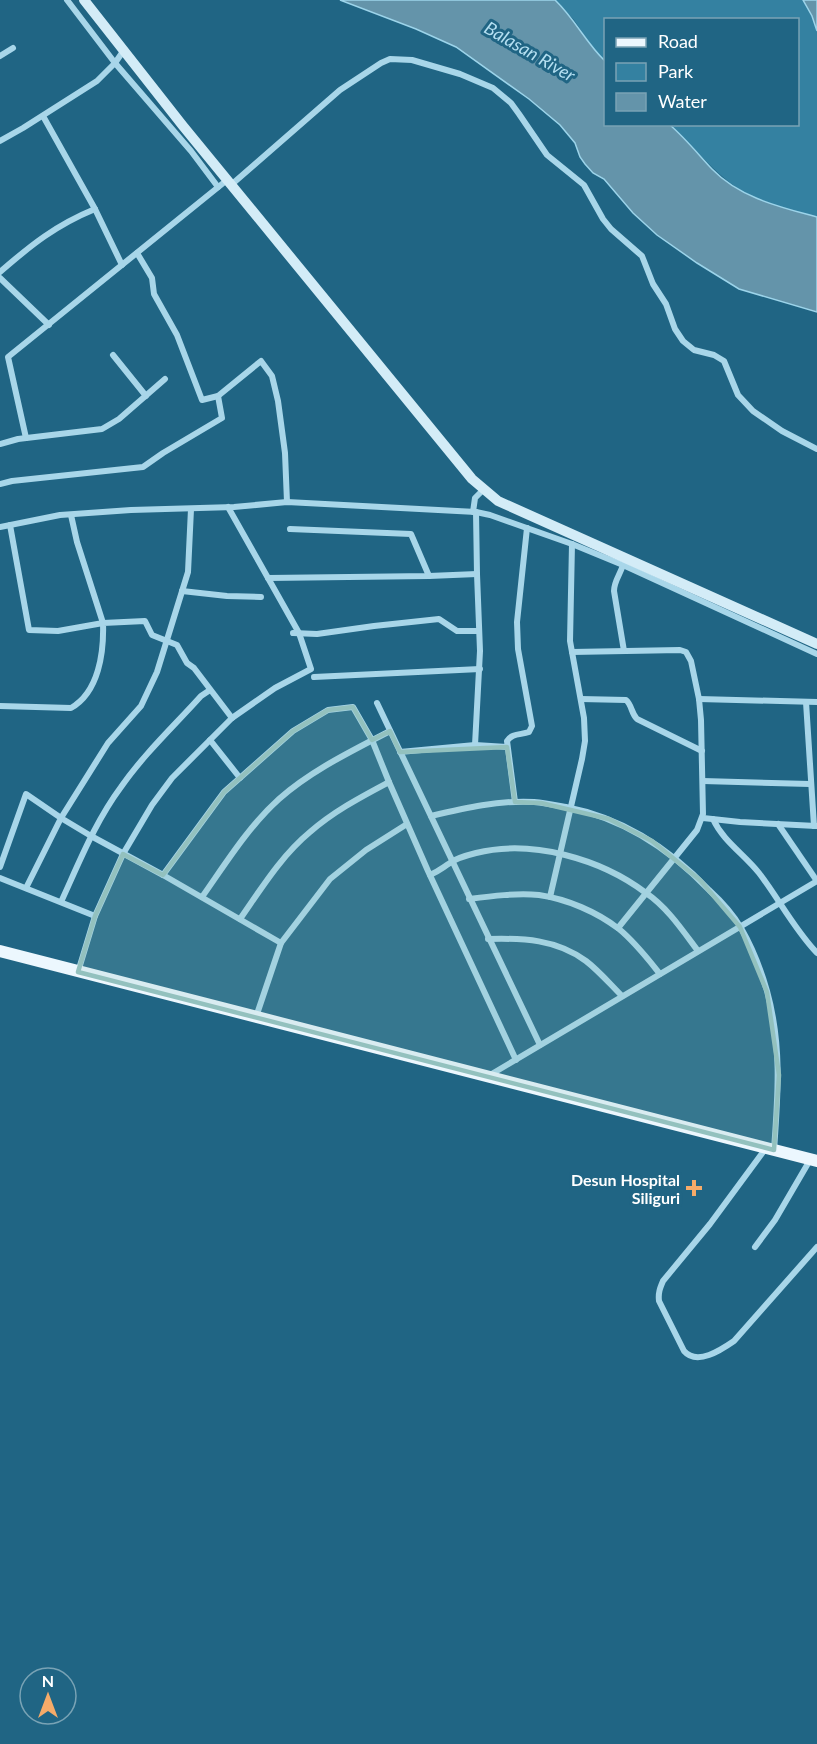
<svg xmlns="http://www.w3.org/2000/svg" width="817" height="1744" viewBox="0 0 817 1744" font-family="Lato,sans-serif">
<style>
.green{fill:#3481a1}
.water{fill:#6494aa;stroke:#9cd4ea;stroke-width:1.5}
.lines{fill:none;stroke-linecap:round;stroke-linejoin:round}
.street{stroke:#a8d6e9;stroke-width:6}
.secondary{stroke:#d3ecf7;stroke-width:10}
.primary{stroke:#ecf7fe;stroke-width:12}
.marked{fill:#93c1be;fill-opacity:0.2;stroke:#93c1be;stroke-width:4.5;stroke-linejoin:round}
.poi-dot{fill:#f6ab69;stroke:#206584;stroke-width:2}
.labels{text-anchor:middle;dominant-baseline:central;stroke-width:6;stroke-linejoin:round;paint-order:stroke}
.poi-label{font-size:16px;font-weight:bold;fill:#fff;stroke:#206584;text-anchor:end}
.water-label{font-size:18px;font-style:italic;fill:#b4dff1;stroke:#206584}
</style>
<rect width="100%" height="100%" fill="#206584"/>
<path class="green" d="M555 0H803L812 16 817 31V217C799 212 780 209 763 202 722 185 701 153 670 125L798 124V20H606L605 61 595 51 574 20Z"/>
<g class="water">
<path d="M340 0H555C575 19 586 43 605 61L606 124 670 125C685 138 698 154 712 169 740 198 780 207 817 217V312L739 289 697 263 657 235 633 213 604 179 593 173 585 164 580 157 575 143 560 125 529 99 456 47 416 29Z"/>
<path d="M803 0H817V31L812 16Z"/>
</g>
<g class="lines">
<g class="street">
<path d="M67 0 115 63 191 151 218 187"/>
<path d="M0 56 13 48"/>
<path d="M43 116 95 209 122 265"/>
<path d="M0 141 23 128 97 81 115 63 124 50"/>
<path d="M231 185 340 90 381 63 390 59 412 60 460 74 493 88 511 103 519 114 547 155 584 185 603 219 611 229 642 256 653 284 666 304 675 329 683 341 694 350 714 355 724 361 738 395 753 411 782 431 817 449"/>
<path d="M137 253 152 278 154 294 177 335 202 400 218 396 261 361 272 376 278 401 285 453 287 502"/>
<path d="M0 272C31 245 56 225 95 209"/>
<path d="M0 278 49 325"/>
<path d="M113 355 146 396"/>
<path d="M26 438 8 357 227 180"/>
<path d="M0 444 18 439 102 429 119 419 165 379"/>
<path d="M0 484 12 481 143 467 163 453 222 418 218 396"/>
<path d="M191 509 188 572 157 672 141 706 108 743 61 818 91 836 163 875 281 943"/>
<path d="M473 512 475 498 484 489"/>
<path d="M10 525 29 630 58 631 103 623 77 542 71 515"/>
<path d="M0 527 60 515 131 510 234 507 287 502 476 512 490 515 572 544 623 565 817 654"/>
<path d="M290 529 411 534 429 576"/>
<path d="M623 565C620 575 614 581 614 591L624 651"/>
<path d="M268 578 429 576 477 574"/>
<path d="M182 591 227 596 261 597"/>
<path d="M293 633 317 634 374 626 439 619 457 631H479"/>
<path d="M572 652 680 650 686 652 691 661 699 699 701 720 703 814 697 830 618 928"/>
<path d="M314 677 480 669"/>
<path d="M581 699 626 700C632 705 631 713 637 719L702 751"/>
<path d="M699 699 817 702"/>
<path d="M806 702 814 826"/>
<path d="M377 703 540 1045"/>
<path d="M0 706 71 708C99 692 104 652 103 623L145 621 152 635 177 645 187 663 194 668 232 718"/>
<path d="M210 740 240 778"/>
<path d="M475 745 480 651 477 574 476 512"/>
<path d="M400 752 475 745 507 747"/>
<path d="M703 781 810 784"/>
<path d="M515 802 507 741C512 733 521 735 529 732L532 726 518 649 517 622 527 528"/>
<path d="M431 816C465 808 499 800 534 802 545 803 555 805 566 807 623 818 669 848 709 890 721 901 733 914 741 928 752 947 761 970 767 991 782 1045 778 1095 774 1150"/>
<path d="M703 818 740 822 816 826"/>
<path d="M713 819C723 841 744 854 759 873 779 899 794 929 817 953"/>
<path d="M778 824 817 881"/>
<path d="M0 867 26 794 61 818 26 888"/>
<path d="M163 875 224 792 293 731 328 710 353 707 372 740 389 782"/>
<path d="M430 875C439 871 442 868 450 863 456 858 468 855 476 853 532 839 601 859 646 893 667 907 683 931 698 951"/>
<path d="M0 878 95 916"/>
<path d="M202 897C226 863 248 827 279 799 312 770 352 751 390 731"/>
<path d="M550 897 582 759 585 741 584 718 570 641 572 544"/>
<path d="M469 899C492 896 516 893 539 895 567 899 597 912 619 929 635 942 648 959 660 974"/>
<path d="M61 902C79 863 95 822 121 787 144 754 174 726 201 696L210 690"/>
<path d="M240 919C261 889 281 856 310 832 334 811 361 797 389 782L428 871 516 1060"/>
<path d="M488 939C523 938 556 939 586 961 599 971 610 984 622 996"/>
<path d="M78 972 95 916 123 854 152 805 172 778 232 718 275 688 311 669 299 633 228 507"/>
<path d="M256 1017 281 943 330 879 366 850 407 824"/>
<path d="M490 1075 817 881"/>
<path d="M766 1148 710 1224 663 1281C660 1288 658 1293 659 1301L684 1351C697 1366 721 1350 734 1341L817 1247"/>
<path d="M755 1247 775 1220 810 1160"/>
</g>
<path class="secondary" d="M84 0 183 126 472 479 498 501 817 644"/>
<path class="primary" d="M0 951 817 1161"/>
</g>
<path class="marked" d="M353 707 372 740 390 731 400 752 507 747 515 802 541 803 609 819 652 841 700 880 740 927 767 992 779 1075 774 1150 78 972 95 916 123 854 163 875 224 792 293 731 328 710Z"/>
<path class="poi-dot" d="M691 1179h6v6h6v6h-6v6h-6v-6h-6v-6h6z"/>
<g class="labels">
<g class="poi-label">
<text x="680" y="1179">Desun Hospital<tspan x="680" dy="18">Siliguri</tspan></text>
</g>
<g class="water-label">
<text transform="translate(530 51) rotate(30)">Balasan River</text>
</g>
</g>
<rect x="604" y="18" width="195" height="108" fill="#206584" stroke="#79a3b5" stroke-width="1.5"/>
<rect x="616" y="38" width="30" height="9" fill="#ecf7fe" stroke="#79a3b5" stroke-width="1.5"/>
<text x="658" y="48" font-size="18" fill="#ffffff">Road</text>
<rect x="616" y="63" width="30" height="18" fill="#3481a1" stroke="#79a3b5" stroke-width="1.5"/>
<text x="658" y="78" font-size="18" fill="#ffffff">Park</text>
<rect x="616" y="93" width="30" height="18" fill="#6494aa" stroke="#79a3b5" stroke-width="1.5"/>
<text x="658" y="108" font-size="18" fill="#ffffff">Water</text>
<g transform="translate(48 1696)"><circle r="28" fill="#206584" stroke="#79a3b5" stroke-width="1.5"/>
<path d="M0-4.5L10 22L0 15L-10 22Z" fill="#f6ab69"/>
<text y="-9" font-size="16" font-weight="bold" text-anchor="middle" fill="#ffffff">N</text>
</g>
</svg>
